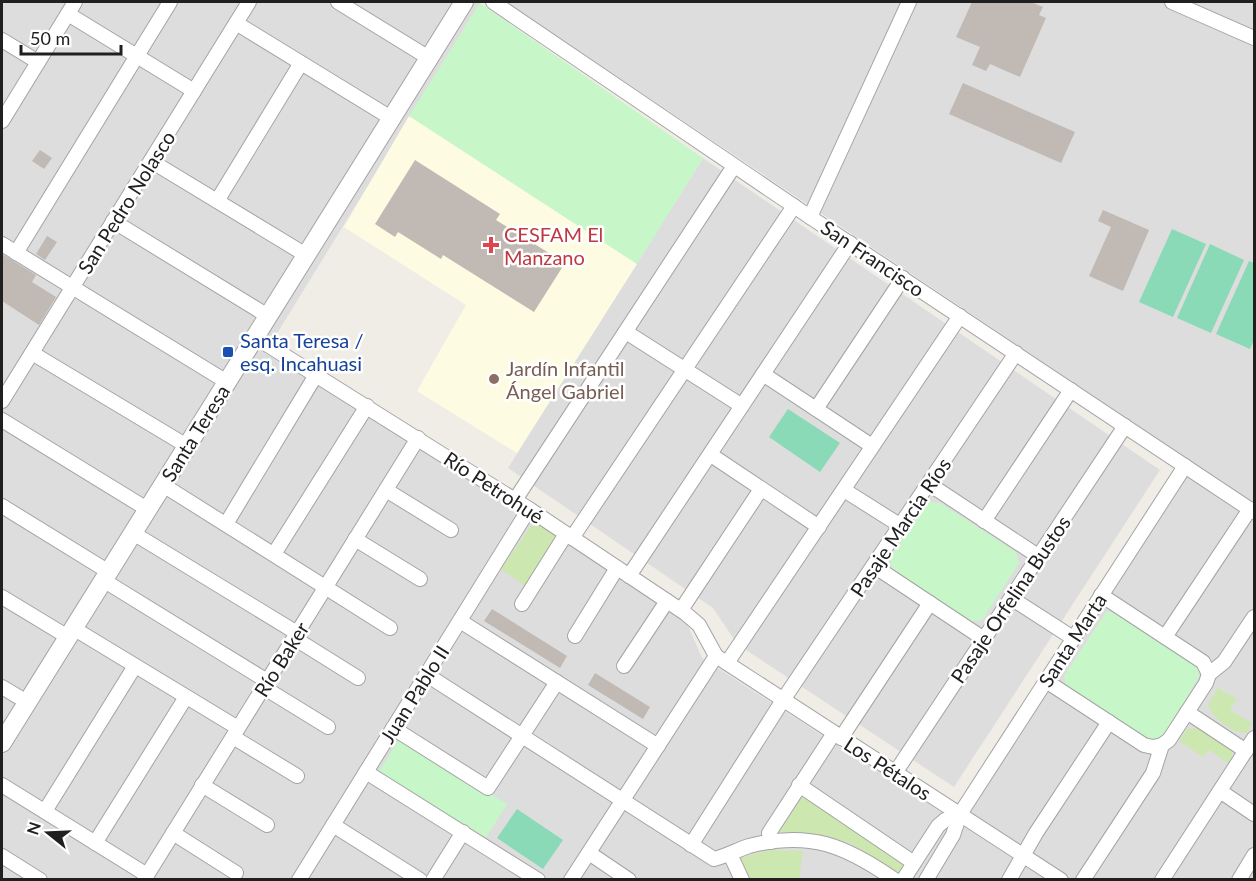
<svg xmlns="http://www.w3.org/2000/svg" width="1256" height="881" viewBox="0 0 1256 881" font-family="Lato,sans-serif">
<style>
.residential{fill:#dedddd}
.education{fill:#fdfce3}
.grass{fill:#cde7b0}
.park{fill:#c7f7c9}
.pitch{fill:#8adab8}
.building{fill:#c1b9b4}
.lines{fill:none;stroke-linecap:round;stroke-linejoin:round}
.minor-casing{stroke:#a4a4a4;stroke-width:16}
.tertiary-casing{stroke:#a4a4a4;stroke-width:20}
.minor{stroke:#fff;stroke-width:14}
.tertiary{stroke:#fff;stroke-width:18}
.health-dot{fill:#e0444e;stroke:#fff;stroke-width:2}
.transit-dot{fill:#1a4fb4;stroke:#fff;stroke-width:2}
.education-dot{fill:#8d6e63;stroke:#fff;stroke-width:2}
.labels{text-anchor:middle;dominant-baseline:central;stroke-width:5;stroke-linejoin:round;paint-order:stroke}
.street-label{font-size:20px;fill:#202020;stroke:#fff}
.health-label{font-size:20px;fill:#be3a42;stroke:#fff;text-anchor:start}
.transit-label{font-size:20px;fill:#164399;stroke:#fff;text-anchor:start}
.education-label{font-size:20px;fill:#785e54;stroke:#fff;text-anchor:start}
</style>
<rect width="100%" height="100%" fill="#f0ede7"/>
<g class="residential">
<path d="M2 2H481L265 353 492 492 687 623 702 658 954 820 1192 462 506 2H1254V879L2 880Z"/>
<path d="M703 158 1160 470 954 787 737 644 713 608 508 468Z"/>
</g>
<path class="education" d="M409 116 637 264 517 453 417 391 466 305 344 227Z"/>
<g class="grass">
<path d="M535 520 559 537 525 586 501 569Z"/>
<path d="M1218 688 1237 699 1230 710 1252 723 1247 733C1233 734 1212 718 1208 705Z"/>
<path d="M1197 728 1232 751V759L1229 764 1209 750 1203 757 1179 741 1187 729Z"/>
<path d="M803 795 904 863 900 873 850 843 779 831Z"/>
<path d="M769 850 803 851 799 879H747L739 858Z"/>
</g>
<g class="park">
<path d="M480 3 703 158 637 264 409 116Z"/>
<path d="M927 502 940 503 1015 551 1019 563 982 620 972 621 892 570 890 558Z"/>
<path d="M1107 611 1118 614 1197 666 1199 677 1161 739H1148L1066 685 1064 676Z"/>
<path d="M399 739 507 804 484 841 377 775Z"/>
</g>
<g class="pitch">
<path d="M1172 229 1206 244 1173 317 1139 302Z"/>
<path d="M1210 244 1244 260 1211 333 1177 318Z"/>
<path d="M1249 261 1254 263V340L1250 349 1216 334Z"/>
<path d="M788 409 840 443 820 472 769 437Z"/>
<path d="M517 809 563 840 543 869 497 838Z"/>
</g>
<g class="building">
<path d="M972 2H1031L1043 7 1039 15 1046 18 1020 77 990 64 986 71 972 65 980 47 956 37Z"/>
<path d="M963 83 1075 132 1061 163 949 114Z"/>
<path d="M40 150 52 158 44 169 32 161Z"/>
<path d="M415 160 500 214 496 220 565 263 534 312 443 255 441 259 398 232 395 237 375 224Z"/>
<path d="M1103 210 1149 230 1123 291 1089 276 1111 227 1098 221Z"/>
<path d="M47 236 57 242 45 260 36 254Z"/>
<path d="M2 254 36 275 32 282 56 297 39 325 2 301Z"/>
<path d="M492 609 567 656 560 668 484 621Z"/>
<path d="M595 673 650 707 643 719 588 685Z"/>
</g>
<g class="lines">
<defs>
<g id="minor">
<path d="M338 2 429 58"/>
<path d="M493 2 810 217 1254 512"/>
<path d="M1172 2 1254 38"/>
<path d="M68 14 194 91"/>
<path d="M236 23 391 118"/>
<path d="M2 40 38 62"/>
<path d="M2 121 75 2"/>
<path d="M151 161 306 255"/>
<path d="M217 201 301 63"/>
<path d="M810 217 909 2"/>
<path d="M113 221 268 316"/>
<path d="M2 244 227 382"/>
<path d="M16 253 170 2"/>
<path d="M626 332 742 406"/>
<path d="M255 337 529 509 685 613 699 625 716 656 1061 880"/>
<path d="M32 353 187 446"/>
<path d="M763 374 872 446"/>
<path d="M2 401 249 2"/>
<path d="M816 409 903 278"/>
<path d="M2 420 147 509"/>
<path d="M711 455 819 527"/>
<path d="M929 484 1038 556"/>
<path d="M163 485 390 628"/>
<path d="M386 490 451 530"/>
<path d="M844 490 901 526"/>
<path d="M515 500 734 166"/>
<path d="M2 506 109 572"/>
<path d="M984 521 1071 390"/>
<path d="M226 524 316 375"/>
<path d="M133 533 297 633"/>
<path d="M572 538 794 206"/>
<path d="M355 539 420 579"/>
<path d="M274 554 367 406"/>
<path d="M874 566 984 639"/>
<path d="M629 576 850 243"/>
<path d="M103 580 267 681"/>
<path d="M1101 595 1203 662 1209 674"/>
<path d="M2 597 68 637"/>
<path d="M1011 598 1073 638"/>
<path d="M522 604 566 534"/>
<path d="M681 610 761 489"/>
<path d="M460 621 658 746"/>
<path d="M73 628 238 728"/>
<path d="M575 636 617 568"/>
<path d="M1165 637 1250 509"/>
<path d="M294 638 358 678"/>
<path d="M727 663 960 316"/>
<path d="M624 666 667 601"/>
<path d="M427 675 714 859C726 856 737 850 749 846 810 830 846 846 895 880"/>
<path d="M1046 681 1144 745 1153 747 1162 745"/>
<path d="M2 687 27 702"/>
<path d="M263 687 328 727"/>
<path d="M1187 712 1246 751"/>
<path d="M393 728 488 788 557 682"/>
<path d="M233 737 297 776"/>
<path d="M841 738 930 603"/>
<path d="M366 772 538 880"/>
<path d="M895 773 1125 426"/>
<path d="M2 785 147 875"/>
<path d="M202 785 267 825"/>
<path d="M799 785 914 863"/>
<path d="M1220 791 1254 814"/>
<path d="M45 811 135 666"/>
<path d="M333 825 420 880"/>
<path d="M173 833 236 873"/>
<path d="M771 842 769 833 834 733"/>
<path d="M95 843 186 697"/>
<path d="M691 845 783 700 1016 353"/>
<path d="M589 853 629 880"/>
<path d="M730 854 742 880"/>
<path d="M2 856 40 880"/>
<path d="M144 880 418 438"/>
<path d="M299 880 529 509"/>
<path d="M433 880 463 832"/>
<path d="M571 880 716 656"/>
<path d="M903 880 938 826 945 820 960 814"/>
<path d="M926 880 953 835 960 814 1185 466"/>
<path d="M1009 880 1036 833 1109 722"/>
<path d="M1083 880 1153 773 1162 745 1169 740 1206 683 1209 674 1224 662 1254 617"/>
<path d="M1162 880 1254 738"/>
<path d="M1239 880 1254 855"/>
</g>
<path id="tertiary" d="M2 743 464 2"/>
</defs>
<use href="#minor" class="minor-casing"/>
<use href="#tertiary" class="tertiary-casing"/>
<use href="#minor" class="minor"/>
<use href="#tertiary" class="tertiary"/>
</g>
<path class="health-dot" d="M488 236h6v6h6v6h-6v6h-6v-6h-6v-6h6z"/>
<rect class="transit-dot" x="222" y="346" width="12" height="12" rx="3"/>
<circle class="education-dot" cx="494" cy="379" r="6"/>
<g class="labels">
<g class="street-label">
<text transform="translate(126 202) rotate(-58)">San Pedro Nolasco</text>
<text transform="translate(873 258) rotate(34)">San Francisco</text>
<text transform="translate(195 433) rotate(-58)">Santa Teresa</text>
<text transform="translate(494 487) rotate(33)">Río Petrohué</text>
<text transform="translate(900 527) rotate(-56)">Pasaje Marcia Ríos</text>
<text transform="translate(1010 599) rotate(-56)">Pasaje Orfelina Bustos</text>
<text transform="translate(1072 640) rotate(-57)">Santa Marta</text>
<text transform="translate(281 659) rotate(-58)">Río Baker</text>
<text transform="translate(414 694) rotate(-58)">Juan Pablo II</text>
<text transform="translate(888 768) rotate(33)">Los Pétalos</text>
</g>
<g class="health-label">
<text x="504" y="234">CESFAM El<tspan x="504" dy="23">Manzano</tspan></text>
</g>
<g class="transit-label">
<text x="240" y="340">Santa Teresa /<tspan x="240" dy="23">esq. Incahuasi</tspan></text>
</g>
<g class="education-label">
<text x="506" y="368">Jardín Infantil<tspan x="506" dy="23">Ángel Gabriel</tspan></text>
</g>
</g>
<rect width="1256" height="881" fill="none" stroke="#202020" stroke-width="6"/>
<g transform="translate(48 833) rotate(288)" stroke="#ffffff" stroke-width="4.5" paint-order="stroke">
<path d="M0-4.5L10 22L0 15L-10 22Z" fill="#202020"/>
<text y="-9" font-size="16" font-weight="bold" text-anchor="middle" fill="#202020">N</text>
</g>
<path d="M21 45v9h100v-9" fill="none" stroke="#202020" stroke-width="3"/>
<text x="30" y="45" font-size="18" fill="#202020" stroke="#ffffff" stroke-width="4.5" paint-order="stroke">50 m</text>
</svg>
